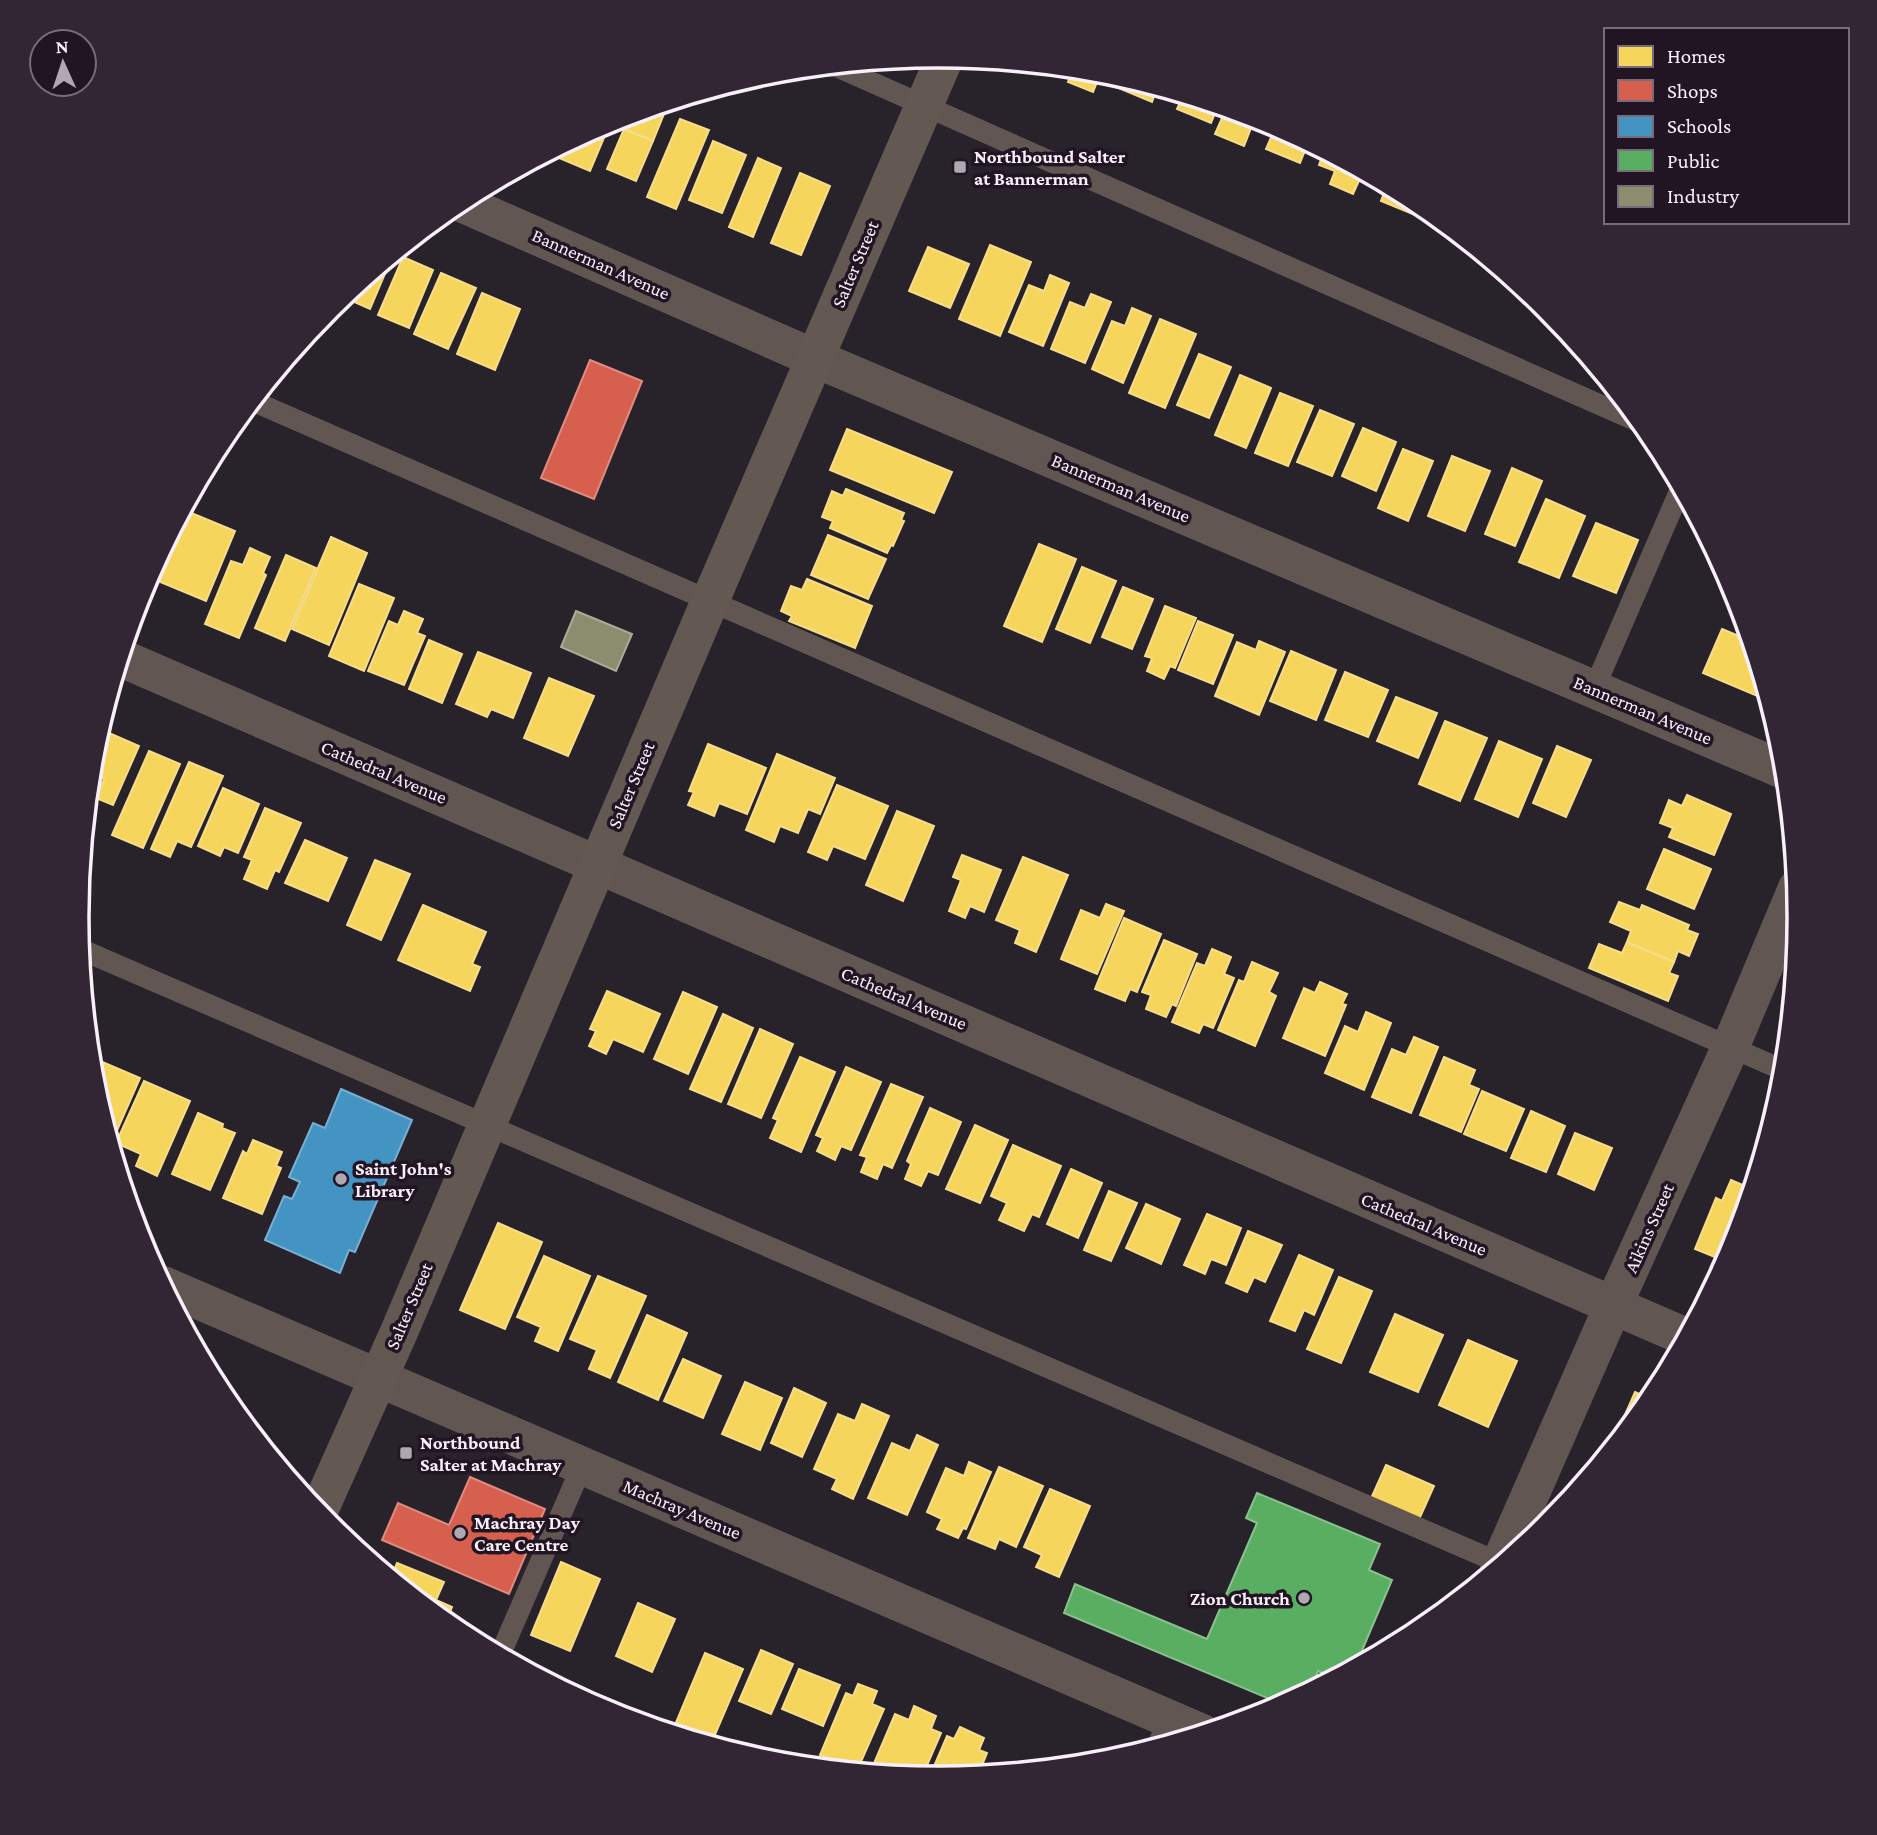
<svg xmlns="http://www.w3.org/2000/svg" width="1877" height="1835" viewBox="0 0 1877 1835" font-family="'Crimson Pro',serif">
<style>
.homes{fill:#f6d55c;stroke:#f7dd8b;stroke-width:2}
.shops{fill:#d6604d;stroke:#e08b81;stroke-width:2}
.schools{fill:#4393c3;stroke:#79afd3;stroke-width:2}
.public{fill:#5aae61;stroke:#89c28f;stroke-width:2}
.industry{fill:#8c8c6e;stroke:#acaa98;stroke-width:2}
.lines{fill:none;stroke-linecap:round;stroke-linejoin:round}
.service{stroke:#615651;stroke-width:21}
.minor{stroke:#615651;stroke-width:38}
.secondary{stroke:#645853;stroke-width:38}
.poi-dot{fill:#afa7b1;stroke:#211523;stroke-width:2.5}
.labels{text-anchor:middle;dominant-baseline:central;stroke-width:7;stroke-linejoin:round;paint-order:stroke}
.poi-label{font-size:19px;font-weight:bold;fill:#f8eff9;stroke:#211523;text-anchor:start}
.street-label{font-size:19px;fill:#f8eff9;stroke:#211523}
.rim{fill:none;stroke:#f8eff9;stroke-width:3.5}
</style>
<rect width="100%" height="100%" fill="#28222a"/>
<g class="homes">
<path d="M1073 69 1101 72 1093 92 1068 82Z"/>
<path d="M1120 77 1157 88 1152 102 1116 87Z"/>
<path d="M1183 96 1218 106 1211 123 1177 109Z"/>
<path d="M668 104 653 141 624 129 630 115Z"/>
<path d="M1226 109 1255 118 1244 146 1215 134Z"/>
<path d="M680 119 709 130 676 209 647 197Z"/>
<path d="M611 121 590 171 559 158 564 146Z"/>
<path d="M1276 126 1308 143 1300 163 1266 149Z"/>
<path d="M624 129 653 141 636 181 607 169Z"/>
<path d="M713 141 746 155 722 213 689 200Z"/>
<path d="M1324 152 1363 172 1353 194 1330 184 1335 171 1319 165Z"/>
<path d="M758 158 781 168 753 237 729 227Z"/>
<path d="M800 173 830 186 801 255 771 243Z"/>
<path d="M1387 185 1420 204 1415 215 1381 201Z"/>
<path d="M990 245 1031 262 1000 336 959 319Z"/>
<path d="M928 247 969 264 950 308 909 291Z"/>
<path d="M392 257 370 309 343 297Z"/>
<path d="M403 257 433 270 409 328 378 315Z"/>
<path d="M441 273 476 288 448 349 414 334Z"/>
<path d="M1050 275 1069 283 1043 346 1009 332 1029 285 1044 291Z"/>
<path d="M482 293 520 309 495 370 457 354Z"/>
<path d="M1091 294 1111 302 1085 363 1051 349 1070 302 1085 308Z"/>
<path d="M1132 308 1151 316 1123 383 1092 369 1112 321 1125 326Z"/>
<path d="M1160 319 1196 334 1165 408 1129 393Z"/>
<path d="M1199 354 1231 367 1209 418 1177 405Z"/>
<path d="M1240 375 1271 388 1246 448 1215 435Z"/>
<path d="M1280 393 1313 406 1288 466 1255 453Z"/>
<path d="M1320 410 1354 424 1332 476 1297 462Z"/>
<path d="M1363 428 1396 442 1376 491 1342 476Z"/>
<path d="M847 429 952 472 934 513 830 470Z"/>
<path d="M1403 449 1433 461 1408 521 1378 508Z"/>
<path d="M1452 456 1490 471 1465 531 1428 516Z"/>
<path d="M1512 468 1542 481 1515 546 1485 534Z"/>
<path d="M846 489 904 513 901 520 904 521 893 546 891 545 887 553 830 528 833 521 822 517 832 491 843 496Z"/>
<path d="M1546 499 1585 516 1559 578 1519 562Z"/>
<path d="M184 510 235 531 206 601 153 579Z"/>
<path d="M1596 523 1638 540 1616 593 1573 576Z"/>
<path d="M828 535 886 559 868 599 811 575Z"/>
<path d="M331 537 367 553 329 645 292 629Z"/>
<path d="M1039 544 1076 559 1042 642 1004 626Z"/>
<path d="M250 548 270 557 263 573 266 575 239 638 205 624 231 561 243 565Z"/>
<path d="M286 555 316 568 285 641 255 628Z"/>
<path d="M1082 567 1116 581 1090 643 1056 629Z"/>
<path d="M807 579 872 606 855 648 789 621 792 616 781 611 791 586 802 590Z"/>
<path d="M359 584 394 598 364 671 329 656Z"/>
<path d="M1123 587 1153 599 1132 649 1102 637Z"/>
<path d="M1165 606 1196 618 1175 668 1170 666 1164 679 1147 671 1152 658 1145 656Z"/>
<path d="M404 611 423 619 417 633 425 636 404 685 368 671 389 621 398 625Z"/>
<path d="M1198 621 1233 635 1213 684 1178 670Z"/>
<path d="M1722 629 1751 641 1767 700 1703 673Z"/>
<path d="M429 640 462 654 442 703 409 689Z"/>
<path d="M1259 641 1285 652 1259 715 1215 696 1237 642 1256 650Z"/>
<path d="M1291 651 1336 670 1316 720 1270 701Z"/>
<path d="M478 652 531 673 513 718 491 709 487 717 456 704Z"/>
<path d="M1345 672 1388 690 1368 737 1325 720Z"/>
<path d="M549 678 594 696 568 756 524 738Z"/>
<path d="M1396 697 1437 713 1418 758 1377 741Z"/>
<path d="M1445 721 1487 738 1460 801 1419 784Z"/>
<path d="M99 733 103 735 93 759 94 749Z"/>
<path d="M109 733 139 746 113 805 96 798 104 779 91 773Z"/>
<path d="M1499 741 1542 759 1518 817 1475 799Z"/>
<path d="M708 744 766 768 747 814 719 803 714 816 688 805 694 792 689 791Z"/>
<path d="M1557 746 1591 760 1566 817 1533 803Z"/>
<path d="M149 751 180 764 143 848 112 835Z"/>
<path d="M777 754 835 778 820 814 808 809 798 833 780 826 774 842 746 830Z"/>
<path d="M189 762 223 776 191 847 177 841 170 857 151 849Z"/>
<path d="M837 785 888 806 865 859 833 846 827 860 808 852Z"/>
<path d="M223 788 259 804 238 853 224 847 220 856 198 846Z"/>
<path d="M1687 795 1731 814 1714 855 1669 837 1673 828 1660 823 1669 800 1682 806Z"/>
<path d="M265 808 301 823 279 872 275 870 267 889 244 879 252 860 244 857Z"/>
<path d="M897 811 934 826 903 901 866 885Z"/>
<path d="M305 840 347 858 328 901 285 883Z"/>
<path d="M1664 849 1711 869 1694 909 1647 889Z"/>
<path d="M962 855 1001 870 984 912 970 906 965 918 949 911 961 880 953 877Z"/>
<path d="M1023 857 1068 875 1036 952 1015 943 1020 930 996 920Z"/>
<path d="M375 860 410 874 381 940 347 925Z"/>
<path d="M1619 902 1640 910 1642 905 1689 925 1687 930 1698 934 1689 956 1678 951 1674 962 1627 942 1631 931 1610 922Z"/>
<path d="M1106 904 1124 911 1097 974 1061 959 1081 910 1100 918Z"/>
<path d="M423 905 486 932 472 964 480 967 470 991 398 960Z"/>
<path d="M1124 918 1161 934 1137 992 1130 989 1125 1001 1095 989Z"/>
<path d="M1164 940 1197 954 1176 1006 1172 1004 1166 1017 1146 1009 1151 995 1142 992Z"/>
<path d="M1627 942 1674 962 1669 973 1678 976 1668 1001 1589 968 1599 944 1622 953Z"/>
<path d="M1212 949 1231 957 1224 974 1234 978 1213 1028 1203 1024 1199 1033 1172 1022 1197 963 1205 966Z"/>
<path d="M1252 962 1278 973 1269 992 1276 996 1255 1046 1218 1030 1239 980 1244 982Z"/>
<path d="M1320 982 1347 994 1342 1004 1346 1005 1325 1056 1283 1038 1304 988 1315 993Z"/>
<path d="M607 991 660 1014 643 1052 613 1039 606 1054 589 1046 596 1031 590 1029Z"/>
<path d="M683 992 717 1007 688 1074 654 1059Z"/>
<path d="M1366 1012 1391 1023 1364 1090 1325 1073 1345 1026 1358 1032Z"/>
<path d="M723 1014 753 1028 721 1102 690 1089Z"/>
<path d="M760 1029 793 1044 761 1118 728 1104Z"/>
<path d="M1414 1037 1438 1047 1411 1113 1372 1097 1392 1049 1406 1055Z"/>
<path d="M800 1057 835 1072 801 1152 770 1138 778 1120 773 1118Z"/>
<path d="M1444 1057 1475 1070 1469 1085 1479 1089 1461 1132 1420 1115Z"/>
<path d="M93 1058 140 1078 112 1142 93 1085Z"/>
<path d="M846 1067 881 1082 851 1150 841 1146 835 1160 817 1151 823 1138 816 1135Z"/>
<path d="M144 1081 190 1101 157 1176 136 1166 141 1154 116 1143Z"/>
<path d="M891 1084 923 1097 892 1168 883 1164 877 1179 861 1172 867 1157 860 1155Z"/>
<path d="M1482 1091 1524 1109 1506 1151 1464 1134Z"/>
<path d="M930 1108 961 1122 938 1175 928 1171 921 1186 905 1179 911 1164 907 1161Z"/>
<path d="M1531 1111 1565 1126 1546 1172 1511 1158Z"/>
<path d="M198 1113 223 1124 222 1128 235 1133 210 1190 172 1174Z"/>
<path d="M975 1125 1008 1140 980 1203 946 1189Z"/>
<path d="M1575 1133 1612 1148 1594 1190 1558 1174Z"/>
<path d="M253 1140 282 1152 276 1166 281 1168 262 1214 223 1198 243 1151 247 1154Z"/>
<path d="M1013 1145 1061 1166 1039 1217 1032 1214 1024 1231 999 1220 1007 1203 991 1196Z"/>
<path d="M1071 1169 1102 1183 1078 1238 1047 1224Z"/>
<path d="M1731 1180 1752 1189 1734 1248 1727 1262 1695 1249 1716 1198 1722 1201Z"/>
<path d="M1109 1191 1137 1203 1111 1261 1084 1250Z"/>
<path d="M1146 1204 1180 1219 1161 1264 1126 1248Z"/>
<path d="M1207 1214 1241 1228 1226 1265 1211 1259 1205 1274 1184 1265Z"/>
<path d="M498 1223 542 1242 505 1329 460 1310Z"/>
<path d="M1248 1231 1282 1245 1265 1282 1254 1277 1247 1292 1226 1283Z"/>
<path d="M1299 1255 1333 1270 1314 1315 1304 1310 1295 1331 1270 1321Z"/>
<path d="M544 1256 590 1276 558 1351 535 1341 541 1327 517 1317Z"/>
<path d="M598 1276 646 1296 610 1378 589 1369 597 1350 570 1339Z"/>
<path d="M1339 1277 1372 1291 1341 1363 1307 1349Z"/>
<path d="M1395 1314 1443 1335 1418 1392 1370 1372Z"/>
<path d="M647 1315 687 1333 658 1400 618 1382Z"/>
<path d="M1468 1340 1517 1361 1488 1427 1439 1405Z"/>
<path d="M683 1359 721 1376 703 1418 664 1401Z"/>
<path d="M745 1382 782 1398 760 1450 722 1434Z"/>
<path d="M794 1388 826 1403 802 1457 771 1443Z"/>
<path d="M1635 1392 1652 1400 1609 1451Z"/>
<path d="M862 1404 889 1416 853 1499 832 1489 837 1479 814 1469 838 1414 855 1421Z"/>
<path d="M917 1435 938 1445 907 1515 868 1498 892 1443 910 1451Z"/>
<path d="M969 1462 991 1472 966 1529 963 1528 958 1538 937 1529 942 1519 927 1512 946 1468 964 1476Z"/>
<path d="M1386 1465 1434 1486 1417 1524 1369 1503Z"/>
<path d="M999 1467 1043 1486 1016 1547 999 1539 995 1549 968 1538Z"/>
<path d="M1050 1489 1090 1506 1059 1577 1036 1567 1042 1555 1024 1547Z"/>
<path d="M561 1562 600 1579 570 1651 531 1635Z"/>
<path d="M397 1563 444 1582 436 1600 452 1607 446 1622 391 1577Z"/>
<path d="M638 1603 675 1619 652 1672 616 1656Z"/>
<path d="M761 1650 793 1664 771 1714 739 1701Z"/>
<path d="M705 1653 743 1669 711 1744 672 1732Z"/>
<path d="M799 1669 840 1685 823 1726 782 1709Z"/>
<path d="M858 1684 877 1691 872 1704 884 1709 857 1771 820 1755 846 1693 853 1696Z"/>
<path d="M914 1706 936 1716 931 1729 941 1733 922 1777 886 1774 872 1768 895 1714 909 1720Z"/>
<path d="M960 1727 984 1738 979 1750 987 1753 978 1775 929 1778 947 1736 954 1739Z"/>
</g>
<g class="shops">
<path d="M590 360 642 381 594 499 541 478Z"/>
<path d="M470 1477 545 1509 509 1594 382 1540 398 1503 449 1525Z"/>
</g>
<path class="schools" d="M341 1089 412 1120 355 1252 349 1250 340 1273 265 1240 284 1196 292 1199 300 1182 289 1177 313 1123 325 1128Z"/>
<path class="public" d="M1257 1493 1380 1544 1369 1570 1392 1580 1355 1667 1335 1678 1318 1671 1310 1691 1284 1705 1064 1613 1075 1584 1207 1639 1257 1523 1246 1518Z"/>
<path class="industry" d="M576 611 632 634 616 671 561 647Z"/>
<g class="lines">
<g class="service">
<path d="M835 66 1641 423"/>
<path d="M253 401 1785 1071"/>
<path d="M1594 689 1681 488"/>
<path d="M80 949 1502 1564"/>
<path d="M500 1655 582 1466"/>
<path d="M1157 1747 1169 1719"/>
</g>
<g class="minor">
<path d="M459 202 814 358 1786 771"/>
<path d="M121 658 1686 1337"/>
<path d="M163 1285 1202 1733"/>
<path d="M1499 1566 1613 1306 1730 1048 1797 888"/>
</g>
<path class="secondary" d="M318 1513 399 1332 710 601 945 57"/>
</g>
<g class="poi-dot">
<rect x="953" y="160" width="14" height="14" rx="3.5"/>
<circle cx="341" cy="1179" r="7"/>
<rect x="399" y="1446" width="14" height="14" rx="3.5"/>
<circle cx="460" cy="1533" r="7"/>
<circle cx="1304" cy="1598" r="7"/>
</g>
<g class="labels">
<g class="poi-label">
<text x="974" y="156">Northbound Salter<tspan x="974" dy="22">at Bannerman</tspan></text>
<text x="355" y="1168">Saint John's<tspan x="355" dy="22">Library</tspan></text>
<text x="420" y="1442">Northbound<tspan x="420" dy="22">Salter at Machray</tspan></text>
<text x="474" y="1522">Machray Day<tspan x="474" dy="22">Care Centre</tspan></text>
<text x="1290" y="1598" text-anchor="end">Zion Church</text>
</g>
<g class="street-label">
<text transform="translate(601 264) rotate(24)">Bannerman Avenue</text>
<text transform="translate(855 264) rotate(-67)">Salter Street</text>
<text transform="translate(1121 488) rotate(23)">Bannerman Avenue</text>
<text transform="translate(1643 710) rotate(23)">Bannerman Avenue</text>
<text transform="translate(384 772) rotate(23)">Cathedral Avenue</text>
<text transform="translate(631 785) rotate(-67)">Salter Street</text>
<text transform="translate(904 998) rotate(23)">Cathedral Avenue</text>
<text transform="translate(1424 1224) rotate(23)">Cathedral Avenue</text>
<text transform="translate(1649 1228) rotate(-66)">Aikins Street</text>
<text transform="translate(409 1306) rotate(-67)">Salter Street</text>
<text transform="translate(682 1509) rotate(23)">Machray Avenue</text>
</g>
</g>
<path d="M0 0H1877V1835H0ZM89 917a849 849 0 1 1 1698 0a849 849 0 1 1-1698 0Z" fill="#322634" fill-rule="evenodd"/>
<path class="rim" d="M89 917a849 849 0 1 1 1698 0a849 849 0 1 1-1698 0Z"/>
<rect x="1604" y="28" width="245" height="196" fill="#211523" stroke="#776c79" stroke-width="2"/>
<rect x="1618" y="46" width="35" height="21" fill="#f6d55c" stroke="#776c79" stroke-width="2"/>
<text x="1667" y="63" font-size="21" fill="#f8eff9">Homes</text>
<rect x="1618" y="80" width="35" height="21" fill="#d6604d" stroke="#776c79" stroke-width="2"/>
<text x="1667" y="98" font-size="21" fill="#f8eff9">Shops</text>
<rect x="1618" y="116" width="35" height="21" fill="#4393c3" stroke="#776c79" stroke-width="2"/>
<text x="1667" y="133" font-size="21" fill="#f8eff9">Schools</text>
<rect x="1618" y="150" width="35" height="21" fill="#5aae61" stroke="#776c79" stroke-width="2"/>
<text x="1667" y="168" font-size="21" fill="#f8eff9">Public</text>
<rect x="1618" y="186" width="35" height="21" fill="#8c8c6e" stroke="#776c79" stroke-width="2"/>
<text x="1667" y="203" font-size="21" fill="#f8eff9">Industry</text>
<g transform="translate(63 63) rotate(357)"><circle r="33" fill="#211523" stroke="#776c79" stroke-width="2"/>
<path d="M0-5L12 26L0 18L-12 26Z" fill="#afa7b1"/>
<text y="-10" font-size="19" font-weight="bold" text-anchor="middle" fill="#f8eff9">N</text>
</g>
</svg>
